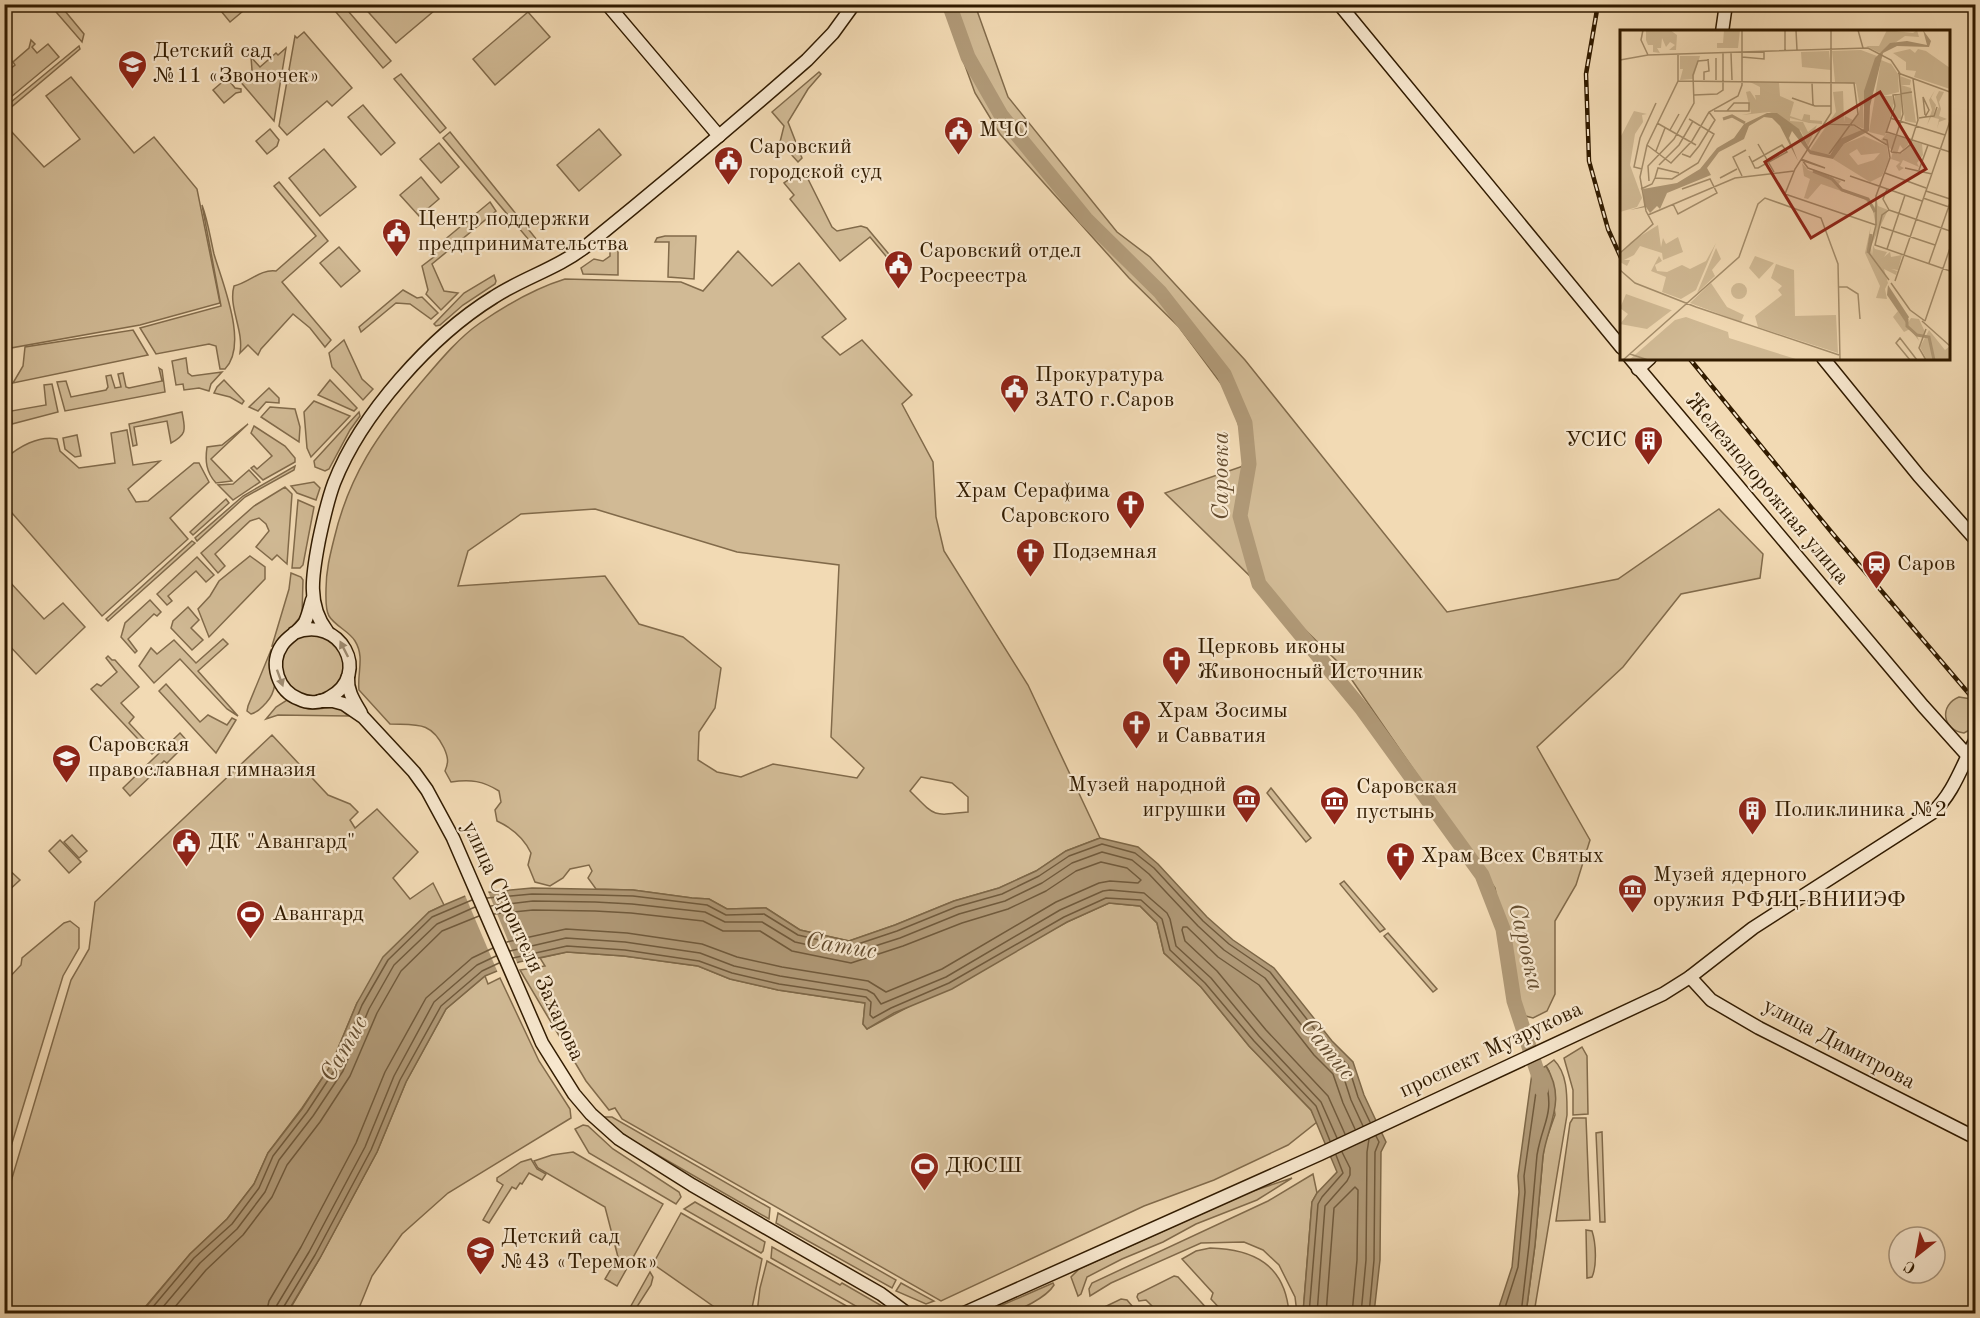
<svg xmlns="http://www.w3.org/2000/svg" width="1980" height="1318" viewBox="0 0 1980 1318" font-family="'Old Standard TT',serif">
<style>
.green{fill:#d1ba95;stroke:#816a4a;stroke-width:1.5;fill-rule:evenodd}
.water{fill:#b09977;stroke:#7d6747;stroke-width:1.5}
.pier{fill:#f2dab4}
.lines{fill:none;stroke-linecap:round;stroke-linejoin:round}
.shore{stroke:#705a3c;stroke-width:1.5}
.river{stroke:#b09977;stroke-width:15}
.secondary-casing{stroke:#311b00;stroke-width:15}
.secondary{stroke:#f7e7ce;stroke-width:12}
.rail-casing{stroke:#311b00;stroke-width:4.5}
.rail{stroke:#f7e7ce;stroke-width:2;stroke-dasharray:7;stroke-linecap:butt}
.oneway{fill:#9e8b71}
.labels{text-anchor:middle;dominant-baseline:central;stroke-width:4.5;stroke-linejoin:round;paint-order:stroke}
.poi-label{font-size:22px;fill:#311b00;stroke:#f7e7ce;text-anchor:start}
.street-label{font-size:22px;fill:#311b00;stroke:#f7e7ce}
.water-label{font-size:24px;font-style:italic;fill:#644d30;stroke:#f7e7ce}
.inset-river{fill:none;stroke:#b09977;stroke-width:3}
.inset-road{fill:none;stroke:#a58e6c;stroke-width:1.5}
.view{fill:#8f2418;fill-opacity:0.15;stroke:#8f2418;stroke-width:3}
.inset-edge{fill:none;stroke:#311b00;stroke-width:3}
</style>
<rect width="100%" height="100%" fill="#f2dab4"/>
<filter id="stains"><feTurbulence type="fractalNoise" baseFrequency=".00333" numOctaves="4"/><feColorMatrix values="0 0 0 0 .2 0 0 0 0 .09 0 0 0 0 .02 0 0 0 .5 -.17"/></filter>
<radialGradient id="worn" r=".72"><stop offset=".6" stop-color="#630" stop-opacity="0"/><stop offset="1" stop-color="#630" stop-opacity=".3"/></radialGradient>
<g class="green">
<path d="M247 4 249 6 230 22 216 5Z"/>
<path d="M50 5H60L84 34 82 42Z"/>
<path d="M330 5H343L391 61 383 68Z"/>
<path d="M362 5H441L396 43Z"/>
<path d="M943 5H975L1008 97 1117 232 1150 257 1245 360 1447 612 1618 579 1719 509 1763 554 1760 578 1681 594 1623 667 1537 747 1590 840 1576 885 1555 921V994L1547 1011 1533 1018 1518 1014 1495 888 1343 667 1165 493 1249 464 1231 397 1179 327 1129 278 1000 134 975 93Z"/>
<path d="M528 12 550 37 495 85 473 59Z"/>
<path d="M304 32 352 88 332 106 327 101 287 135 279 126 295 36 297 38Z"/>
<path d="M31 40 35 44 32 47 37 53 48 44 59 57 5 102V70L6 72 15 65 13 62 29 48Z"/>
<path d="M79 46 80 49 9 109 5 107Z"/>
<path d="M286 48 274 121 239 80 252 70 251 57 260 67 276 53 278 55Z"/>
<path d="M819 72 821 74 808 89 788 122 802 158 798 162 780 142 784 126 772 112Z"/>
<path d="M401 74 446 128 440 133 394 79Z"/>
<path d="M71 77 134 153 154 137 197 189 220 303 140 325 5 349V136L11 131 44 167 80 139 46 96Z"/>
<path d="M227 78 235 88 241 89V92L236 93 224 103 213 90Z"/>
<path d="M363 105 395 143 381 155 348 117Z"/>
<path d="M270 129 279 140 277 146 267 154 256 141Z"/>
<path d="M599 129 621 155 579 191 557 165Z"/>
<path d="M450 132 537 240 538 246H534L443 138Z"/>
<path d="M439 143 459 167 441 183 420 159Z"/>
<path d="M324 149 356 187 320 216 289 178Z"/>
<path d="M803 169 832 227 837 231 861 226 867 228 893 259 890 261 870 237 840 261 790 199 794 195 784 183Z"/>
<path d="M421 177 439 199 419 216 400 195Z"/>
<path d="M279 182 328 241 282 282 331 340 325 347 310 328 293 314 261 349 258 355 248 345 240 353C244 330 228 307 234 286 250 282 260 269 276 271L316 236 274 186Z"/>
<path d="M490 202 496 211 432 264 444 291 458 293 441 310 426 294 428 290 422 266 435 256 431 251Z"/>
<path d="M202 205C208 221 210 237 214 254 222 282 249 345 225 369H220L216 346 209 344 156 354 140 328 221 306Z"/>
<path d="M665 236H696L694 279 668 277 669 242H655L657 238Z"/>
<path d="M618 245V275L583 274 581 268 594 259 603 261 610 256V251Z"/>
<path d="M339 247 360 271 341 287 320 263Z"/>
<path d="M738 251 772 286 799 263 846 319 822 337 840 355 862 340 912 395 902 404 933 462 936 517 944 551 1028 685 1100 838 1066 851 1036 871 999 888 954 901 895 925 849 941 800 930 766 908 727 909 709 899 692 898 633 890 596 889 588 878 592 871 589 865 570 869 563 878 550 886 535 882 528 865 531 853C524 838 512 828 497 821L495 810 501 802 499 791C483 781 471 779 451 782L445 771C449 762 448 757 444 748 431 721 417 725 390 724L359 690C357 673 365 657 355 641 349 631 335 626 329 616 325 609 326 596 326 589 326 571 330 555 334 539 349 475 378 434 419 385 437 364 457 339 480 323 506 305 536 288 565 279L681 282 703 291ZM595 509 737 552 839 565 831 737 864 768 857 778 773 764 741 777 717 772 698 760 699 732 715 708 721 668 683 637 639 624 605 576 458 586 468 551 521 514ZM921 777 952 783 968 797V812C931 816 936 817 910 791Z"/>
<path d="M494 275 496 281 495 284 463 305 440 325 436 326 434 324 464 293Z"/>
<path d="M403 290 417 298 422 297 438 313 431 319 410 304 396 303 361 332 359 327Z"/>
<path d="M133 330 148 355 13 383 23 366 25 347Z"/>
<path d="M344 340 362 379 373 389 363 400 332 367 329 353Z"/>
<path d="M186 358 188 373 192 376 222 372 211 384 209 391 199 388 184 390 183 384 176 385 172 361Z"/>
<path d="M159 368 162 370 165 392 65 411 57 382 66 381 71 397 106 390 108 387 106 376 111 375 115 388 121 387 118 374 123 373 126 387 129 388 162 381Z"/>
<path d="M224 380 244 401 242 404 230 397 214 393 217 387Z"/>
<path d="M330 380 357 408 354 411 318 395Z"/>
<path d="M52 384 58 412 12 424 11 411 46 405 44 385Z"/>
<path d="M269 388 279 398V403L266 402 258 411 249 407Z"/>
<path d="M314 401 350 416 311 457 307 448 304 412Z"/>
<path d="M270 407 295 409 300 427 299 442 261 417Z"/>
<path d="M182 412C185 429 188 434 171 443L167 421 134 427 137 445 133 446 129 424Z"/>
<path d="M359 412 360 416 350 430 329 469 325 471 315 467 314 461Z"/>
<path d="M248 424 211 459 232 481 216 483C206 472 205 461 207 447L222 445Z"/>
<path d="M254 426 285 446 295 458V462L263 480 251 468 254 466 257 469 272 456 251 433Z"/>
<path d="M127 430 133 465 160 461 128 489 136 502 148 501 194 463H199L209 482 170 518 188 539 102 616 5 505V459C18 447 39 435 57 439L60 451 79 468 115 463 111 433Z"/>
<path d="M77 435 81 456 75 457 65 449 63 438Z"/>
<path d="M295 466 294 470 245 497 197 541 195 538 243 496Z"/>
<path d="M249 470 260 482 233 500 218 485 233 484Z"/>
<path d="M314 482 320 488 316 500 297 493 291 486Z"/>
<path d="M285 487 292 494 287 564 277 555 272 560 256 547 269 531 266 524 259 518 250 521 215 554 225 566 218 573 201 553 254 506Z"/>
<path d="M226 499 229 503 193 535 190 532Z"/>
<path d="M298 500 314 507 303 565 300 568H292Z"/>
<path d="M192 541 195 543 108 621 106 619Z"/>
<path d="M250 556 265 567V579L209 637 198 609 210 596 219 581Z"/>
<path d="M197 557 214 575 206 582 196 571 168 596 172 601 167 605 157 594Z"/>
<path d="M5 567 8 569V580L44 619 63 603 85 627 36 674 5 641Z"/>
<path d="M291 573 301 577 303 580 302 615 276 645 272 646 289 589Z"/>
<path d="M150 600 161 612 157 616 154 614 128 639 137 651 135 653 121 637 125 623Z"/>
<path d="M188 607 199 620 191 628 203 640 192 650 171 628 173 621Z"/>
<circle cx="313" cy="665" r="31"/>
<path d="M223 639 228 644 198 671 238 716 227 709 180 659 154 683 139 666 151 648 157 654 174 640 196 663Z"/>
<path d="M271 650 273 652C274 670 280 688 266 703 261 708 259 712 251 714L247 711 248 706Z"/>
<path d="M108 656 112 660H115L139 687 121 703 134 717 129 723 155 751 152 754 91 689 97 684 101 686 117 672 106 658Z"/>
<path d="M166 684 200 722 208 715 227 725 232 718 236 720 216 753 159 691Z"/>
<path d="M1959 697 1971 699 1975 703V727L1964 733C1942 730 1939 705 1959 697Z"/>
<path d="M287 700C295 703 303 708 311 709 328 711 333 700 348 716L278 715 266 719 276 707Z"/>
<path d="M180 733 188 742 167 763 164 761 155 770 156 771 130 796 123 788Z"/>
<path d="M272 735 328 795 350 804 358 812 350 820 355 828 377 809 418 852 393 878 410 899 433 883 444 905 429 912 357 1003 331 1065 302 1108 268 1153 254 1184 227 1219 190 1254 140 1313H5L4 1205 71 980 89 949 95 902Z"/>
<path d="M1271 788 1311 838 1306 842 1267 793Z"/>
<path d="M72 835 87 851 79 858 64 842Z"/>
<path d="M60 840 81 862 69 873 49 851Z"/>
<path d="M5 866 20 880 5 894 8 906 5 910Z"/>
<path d="M1344 881 1385 929 1380 932 1340 884Z"/>
<path d="M1109 903 1140 906 1157 923 1164 953 1201 987 1249 1046 1311 1110 1317 1122 1288 1145 1214 1180 1144 1206 941 1301 622 1119 615 1108 609 1110 586 1081 520 970 545 966 540 958 567 952 624 956 698 966 730 979 778 990 865 1003 863 1024 867 1029 1067 922Z"/>
<path d="M70 921 79 928V948L63 976 5 1166V982L21 965 22 958 64 923Z"/>
<path d="M1388 933 1437 989 1433 992 1384 936Z"/>
<path d="M485 976 488 984 500 978 539 1061 570 1109 571 1118 448 1193 402 1234 372 1276 357 1313 287 1314 320 1258 377 1152 406 1082 446 1009Z"/>
<path d="M1582 1047 1587 1056 1588 1114 1573 1115V1090L1564 1058Z"/>
<path d="M1554 1060C1568 1074 1567 1097 1567 1115L1534 1313 1526 1314 1535 1245 1543 1156 1545 1143 1555 1115 1549 1071 1546 1066Z"/>
<path d="M599 1117H612L770 1208 769 1219 635 1142Z"/>
<path d="M1573 1118H1586L1590 1220 1556 1221 1570 1123Z"/>
<path d="M583 1125 588 1126 613 1149 679 1192 681 1197 676 1204 589 1153 575 1129Z"/>
<path d="M1602 1132 1605 1222H1600L1596 1133Z"/>
<path d="M573 1152 663 1204 617 1286 605 1279 618 1257 605 1207 538 1168 534 1161 552 1155Z"/>
<path d="M531 1159 537 1169 546 1174 542 1180 529 1173 522 1184 520 1183 516 1189 512 1187 489 1223 483 1220 503 1185 497 1181V1178L521 1162Z"/>
<path d="M1313 1174 1317 1193 1312 1202 1303 1313H1297L1295 1297 1279 1265 1263 1250 1244 1242 1201 1243 1111 1283 1090 1296 1089 1289 1092 1283 1268 1201Z"/>
<path d="M1292 1178 1257 1200 1196 1224 1163 1242 1122 1259 1087 1277 1081 1294 1078 1296 1071 1277 1079 1269 1250 1192Z"/>
<path d="M695 1202 765 1242 763 1251 761 1253 684 1209Z"/>
<path d="M681 1213 762 1259 751 1313H723L653 1264Z"/>
<path d="M778 1213 896 1280 892 1288 776 1223Z"/>
<path d="M1586 1230 1592 1231C1596 1243 1597 1266 1592 1277L1587 1278Z"/>
<path d="M772 1247 840 1285 842 1283 882 1306 877 1313H868L771 1258Z"/>
<path d="M1210 1248C1254 1249 1285 1265 1289 1313H1224L1211 1299 1213 1293 1182 1259 1196 1251Z"/>
<path d="M767 1261 859 1313H757L760 1288Z"/>
<path d="M650 1272 653 1277 651 1285 633 1313H627Z"/>
<path d="M1174 1276 1178 1277 1211 1313H1159L1146 1300 1139 1301 1137 1297 1138 1294Z"/>
<path d="M901 1283 934 1301 926 1304 896 1291Z"/>
<path d="M1053 1283 1054 1285C1047 1297 1018 1312 1004 1314 998 1314 991 1314 984 1313Z"/>
<path d="M1121 1299 1127 1300 1138 1313H1092Z"/>
</g>
<g class="water">
<path d="M1100 838 1138 847 1158 864 1207 917 1233 940 1274 968 1332 1041 1353 1062 1364 1095 1386 1142 1381 1152 1380 1260 1374 1313H1303L1312 1202 1317 1193 1337 1172 1311 1110 1249 1046 1201 987 1164 953 1157 923 1140 906 1109 903 1067 922 952 989 894 1013 867 1029 863 1024 865 1003 778 990 730 979 698 966 624 956 567 952 519 962 485 976 446 1009 406 1082 377 1152 320 1258 287 1313 140 1314 190 1254 227 1219 254 1184 268 1153 302 1109 331 1065 357 1003 383 957 429 912 444 905 470 894 532 888 633 890 692 898 709 899 727 909 766 908 800 930 849 941 895 925 954 901 999 888 1036 871 1066 851Z"/>
<path d="M1546 1066C1567 1100 1548 1124 1543 1156L1535 1245 1526 1313H1497L1512 1267 1519 1192 1518 1176 1532 1073Z"/>
</g>
<path class="pier" d="M487 889 518 965 498 973 464 893Z"/>
<g class="lines">
<g class="shore">
<path d="M487 898 532 894 595 895 633 896 707 905 726 915 764 914 798 935 849 947 897 931 956 907 1002 894 1039 876 1069 856 1102 844 1135 853 1154 868 1203 921 1229 944 1270 972 1327 1045 1348 1065 1358 1097 1370 1122"/>
<path d="M491 906 533 901 595 902 632 904 705 912 725 922H762L795 942 850 954 900 938 959 914 1005 901 1042 883 1072 863 1102 852 1132 860 1149 874 1198 926 1224 950 1265 978 1321 1050 1341 1069 1351 1100 1363 1126"/>
<path d="M494 914 533 910 595 911 631 913 703 921 723 931H760L792 951 851 963 903 946 962 923 1008 909 1046 891 1076 871 1101 862 1127 868 1141 880 1138 883 1110 881 1099 883 1056 902 942 969 886 992 868 981 782 967 737 957 702 944 627 933 566 929 507 942"/>
<path d="M510 951 566 938 625 942 700 953 734 966 780 976 867 990 874 994 881 1004 946 977 1060 910 1103 891 1110 890 1144 893 1167 913 1170 919 1176 946 1211 978 1259 1036 1321 1102 1337 1138"/>
<path d="M513 958 567 946 625 950 699 961 732 973 779 984 866 997 871 1002 870 1015 873 1018 891 1008 949 983 1064 917 1106 898 1141 900 1162 919 1170 950 1205 983 1254 1041 1316 1106 1330 1141"/>
<path d="M1345 1134 1328 1096 1266 1030 1217 971 1185 941 1182 930 1183 927H1187L1218 957 1259 985 1314 1055 1333 1074 1343 1103 1355 1129"/>
<path d="M147 1314 194 1258 232 1224 259 1188 273 1156 307 1112 336 1068 362 1005 388 960 432 917 472 900"/>
<path d="M157 1314 200 1263 237 1229 265 1192 279 1160 313 1116 343 1071 369 1009 394 965 437 924 475 907"/>
<path d="M169 1314 206 1270 243 1235 272 1197 287 1165 320 1122 350 1076 377 1013 401 971 442 931 479 916"/>
<path d="M266 1314 269 1301 301 1247 356 1143 385 1072 426 998 472 958 493 948"/>
<path d="M275 1314 277 1305 309 1252 365 1147 394 1076 434 1002 477 965 496 956"/>
<path d="M283 1314V1308L315 1255 371 1150 400 1080 441 1006 482 971 499 963"/>
<path d="M1309 1314 1318 1204 1322 1197 1343 1173 1336 1155"/>
<path d="M1317 1314 1325 1206 1347 1181 1350 1175V1168L1342 1152"/>
<path d="M1326 1314 1334 1208 1355 1187 1358 1190 1357 1260 1352 1314"/>
<path d="M1361 1314 1366 1260 1367 1152 1369 1139"/>
<path d="M1369 1314 1374 1260 1375 1152 1379 1142 1376 1136"/>
<path d="M1503 1314 1518 1267 1525 1192 1524 1176 1538 1078 1542 1075 1545 1077C1555 1116 1543 1120 1537 1155L1529 1245 1521 1314"/>
</g>
<path class="river" d="M949 4 968 57 1001 115 1086 219 1160 292 1224 374 1245 423 1249 464 1240 516 1259 584 1362 709 1482 875 1503 929 1514 1001 1541 1083V1089"/>
<defs>
<g id="secondary">
<path d="M607 4 719 136"/>
<path d="M1339 4 1622 348"/>
<path d="M1722 32 1726 4"/>
<path d="M1630 358 1923 706 1967 755"/>
<path d="M1823 358 1919 476 1976 540"/>
<path d="M1638 369 1650 358"/>
<path d="M327 631C306 604 313 572 319 540 323 521 327 502 334 483 361 414 431 336 494 297 523 278 558 268 585 247 660 186 734 124 807 60L833 33 854 4"/>
<path d="M294 633C340 614 372 674 330 697 321 703 309 704 299 699 278 691 269 664 282 645 288 636 299 632 305 622 308 616 310 607 312 600"/>
<path d="M348 677C347 691 354 701 361 713"/>
<path d="M320 701H333L344 704 363 717 414 772 427 790 453 838 542 1043 574 1094 591 1114 619 1139 692 1185 881 1294 908 1314"/>
<path d="M1690 977 1711 1000 1759 1028 1976 1138"/>
<path d="M962 1314 1320 1154 1663 994 1690 977 1753 928 1932 813C1954 793 1962 765 1976 739"/>
</g>
</defs>
<use href="#secondary" class="secondary-casing"/>
<use href="#secondary" class="secondary"/>
<defs>
<g id="rail">
<path d="M1598 4 1586 74 1589 161 1608 229 1622 260"/>
<path d="M1689 358 1833 534 1976 702"/>
</g>
</defs>
<use href="#rail" class="rail-casing"/>
<use href="#rail" class="rail"/>
</g>
<defs><path id="oneway-solid" d="M-6-.8H1V-3.2L6.5 0L1 3.2V.8H-6Z" transform="scale(1.5)"/></defs>
<g class="oneway">
<use href="#oneway-solid" transform="translate(344 649) rotate(-117)"/>
<use href="#oneway-solid" transform="translate(280 678) rotate(70)"/>
</g>
<defs>
<symbol id="school-pin" viewBox="-11 -11 22 30"><path d="M0 17L-7.5 6A9.5 9.5 0 1 1 7.5 6Z" fill="#8f2418" stroke="#f7e7ce"/><path d="M0-5L7-2L0 1L-7-2ZM-4 1L0 2.5L4 1V4Q0 6-4 4Z" fill="#fff"/></symbol>
<symbol id="civic-pin" viewBox="-11 -11 22 30"><path d="M0 17L-7.5 6A9.5 9.5 0 1 1 7.5 6Z" fill="#8f2418" stroke="#f7e7ce"/><path d="M-.6-6.5H3V-4.5H.6V-3L4-1V1h2V6H-6V1h2V-1L-.6-3ZM-1.2 2.5V6h2.4V2.5Z" fill="#fff"/></symbol>
<symbol id="building-pin" viewBox="-11 -11 22 30"><path d="M0 17L-7.5 6A9.5 9.5 0 1 1 7.5 6Z" fill="#8f2418" stroke="#f7e7ce"/><path d="M-4-6H4V6H1V3H-1V6H-4ZM-2.5-4.3h1.7v1.8h-1.7ZM.8-4.3h1.7v1.8H.8ZM-2.5-1h1.7V.8h-1.7ZM.8-1h1.7V.8H.8Z" fill="#fff"/></symbol>
<symbol id="church-pin" viewBox="-11 -11 22 30"><path d="M0 17L-7.5 6A9.5 9.5 0 1 1 7.5 6Z" fill="#8f2418" stroke="#f7e7ce"/><path d="M-1.2-6h2.4v3.5h3.3v2.4h-3.3V6h-2.4V-.1h-3.3v-2.4h3.3Z" fill="#fff"/></symbol>
<symbol id="station-pin" viewBox="-11 -11 22 30"><path d="M0 17L-7.5 6A9.5 9.5 0 1 1 7.5 6Z" fill="#8f2418" stroke="#f7e7ce"/><path d="M-3-6H3Q5-6 5-4V2Q5 4 3 4L4.5 6H3L1.5 4h-3L-3 6H-4.5L-3 4Q-5 4-5 2V-4Q-5-6-3-6ZM-3.5-4v3h7v-3ZM-3.5 1v1.5H-2V1ZM2 1v1.5H3.5V1Z" fill="#fff"/></symbol>
<symbol id="museum-pin" viewBox="-11 -11 22 30"><path d="M0 17L-7.5 6A9.5 9.5 0 1 1 7.5 6Z" fill="#8f2418" stroke="#f7e7ce"/><path d="M0-6L6-3V-2H-6V-3ZM-5-1h2V3h-2ZM-1-1h2V3h-2ZM3-1h2V3H3ZM-6 4H6V6H-6Z" fill="#fff"/></symbol>
<symbol id="stadium-pin" viewBox="-11 -11 22 30"><path d="M0 17L-7.5 6A9.5 9.5 0 1 1 7.5 6Z" fill="#8f2418" stroke="#f7e7ce"/><path d="M0-5a6.5 5 0 1 0 0 10a6.5 5 0 1 0 0-10ZM-3.5-1.8h7v3.6h-7Z" fill="#fff"/></symbol>
</defs>
<g fill-rule="evenodd">
<use href="#school-pin" x="116" y="48" width="33" height="45"/>
<use href="#civic-pin" x="942" y="114" width="33" height="45"/>
<use href="#civic-pin" x="712" y="144" width="33" height="45"/>
<use href="#civic-pin" x="380" y="216" width="33" height="45"/>
<use href="#civic-pin" x="882" y="248" width="33" height="45"/>
<use href="#civic-pin" x="998" y="372" width="33" height="45"/>
<use href="#building-pin" x="1632" y="424" width="33" height="45"/>
<use href="#church-pin" x="1114" y="488" width="33" height="45"/>
<use href="#church-pin" x="1014" y="536" width="33" height="45"/>
<use href="#station-pin" x="1860" y="548" width="33" height="45"/>
<use href="#church-pin" x="1160" y="644" width="33" height="45"/>
<use href="#church-pin" x="1120" y="708" width="33" height="45"/>
<use href="#school-pin" x="50" y="742" width="33" height="45"/>
<use href="#museum-pin" x="1230" y="782" width="33" height="45"/>
<use href="#museum-pin" x="1318" y="784" width="33" height="45"/>
<use href="#building-pin" x="1736" y="794" width="33" height="45"/>
<use href="#civic-pin" x="170" y="826" width="33" height="45"/>
<use href="#church-pin" x="1384" y="840" width="33" height="45"/>
<use href="#museum-pin" x="1616" y="872" width="33" height="45"/>
<use href="#stadium-pin" x="234" y="898" width="33" height="45"/>
<use href="#stadium-pin" x="908" y="1150" width="33" height="45"/>
<use href="#school-pin" x="464" y="1234" width="33" height="45"/>
</g>
<g class="labels">
<g class="poi-label">
<text x="153" y="51">Детский сад<tspan x="153" dy="25">№11 «Звоночек»</tspan></text>
<text x="979" y="130">МЧС</text>
<text x="749" y="147">Саровский<tspan x="749" dy="25">городской суд</tspan></text>
<text x="418" y="219">Центр поддержки<tspan x="418" dy="25">предпринимательства</tspan></text>
<text x="919" y="251">Саровский отдел<tspan x="919" dy="25">Росреестра</tspan></text>
<text x="1035" y="375">Прокуратура<tspan x="1035" dy="25">ЗАТО г.Саров</tspan></text>
<text x="1627" y="440" text-anchor="end">УСИС</text>
<text x="1110" y="491" text-anchor="end">Храм Серафима<tspan x="1110" dy="25">Саровского</tspan></text>
<text x="1052" y="552">Подземная</text>
<text x="1897" y="564">Саров</text>
<text x="1197" y="647">Церковь иконы<tspan x="1197" dy="25">Живоносный Источник</tspan></text>
<text x="1157" y="711">Храм Зосимы<tspan x="1157" dy="25">и Савватия</tspan></text>
<text x="88" y="745">Саровская<tspan x="88" dy="25">православная гимназия</tspan></text>
<text x="1226" y="785" text-anchor="end">Музей народной<tspan x="1226" dy="25">игрушки</tspan></text>
<text x="1356" y="787">Саровская<tspan x="1356" dy="25">пустынь</tspan></text>
<text x="1774" y="810">Поликлиника №2</text>
<text x="208" y="842">ДК "Авангард"</text>
<text x="1421" y="856">Храм Всех Святых</text>
<text x="1653" y="875">Музей ядерного<tspan x="1653" dy="25">оружия РФЯЦ-ВНИИЭФ</tspan></text>
<text x="272" y="914">Авангард</text>
<text x="945" y="1166">ДЮСШ</text>
<text x="501" y="1237">Детский сад<tspan x="501" dy="25">№43 «Теремок»</tspan></text>
</g>
<g class="street-label">
<text transform="translate(1767 489) rotate(50)">Железнодорожная улица</text>
<text transform="translate(523 941) rotate(65)">улица Строителя Захарова</text>
<text transform="translate(1839 1044) rotate(28)">улица Димитрова</text>
<text transform="translate(1491 1050) rotate(-25)">проспект Музрукова</text>
</g>
<g class="water-label">
<text transform="translate(1222 476) rotate(-90)">Саровка</text>
<text transform="translate(841 947) rotate(9)">Сатис</text>
<text transform="translate(1525 947) rotate(77)">Саровка</text>
<text transform="translate(345 1049) rotate(-60)">Сатис</text>
<text transform="translate(1327 1050) rotate(51)">Сатис</text>
</g>
</g>
<g transform="translate(1620 30)">
<rect width="330" height="330" fill="#f2dab4"/>
<path d="M26 0H50L57 5 56 20H49L55 15 50 12 46 17 42 8 41 18H37L40 23 33 22V15H28L26 10ZM104 0H120L118 18H97V13H103ZM267 0 293 3 297 0 299 7 285 6 260 23 246 16H259ZM290 19 295 23 298 19 306 21 330 38V59L294 47 296 41 286 40V32L273 23ZM241 20 257 26 243 77 244 99 233 94 208 93 216 82 213 62 223 61 224 92 225 86 233 90 238 85 240 78 236 54 215 52 212 21ZM209 21 211 40 182 37 181 22ZM60 26H80L73 49 60 50 63 39H60ZM261 30 271 34 270 32 278 44 279 62 263 66H272L274 73 265 106 249 102ZM280 46 291 50 290 55H281L291 58 296 93 285 91 282 66 281 89 274 88 275 65 281 63ZM130 52 159 53 160 66 174 72 170 86 182 90 184 84 190 85V90L202 91V94L189 93 170 88V91L183 92 188 102 197 95 188 116 181 101 161 87 149 82 122 85 131 83 126 62 130 61 136 70 135 65H140V57ZM315 60 311 68 316 75 313 87 319 77 316 67 319 61 324 62 319 72 321 79 319 86 327 89 319 92 317 99 319 89 311 87 307 95 312 80 309 70ZM14 81 27 84 22 85 23 92 15 104 10 135 22 168 17 177 0 182V108ZM207 95H232L242 101 221 111 208 126 190 120ZM267 103 290 110 288 115 279 123 283 119 280 115 277 124 282 123 292 111 302 114 303 125 297 133 299 137 283 130 280 136 284 138 279 141 276 136 280 132 271 129 273 121 261 110ZM244 106 267 116 269 129 262 146 250 152 213 129 224 114ZM237 119 241 125 260 123 254 130 238 135 229 124ZM182 133 188 140 221 151 217 156 221 159 246 168 255 177 257 171 258 176 268 180 251 216 252 226 253 215 255 219 267 222 264 227 270 222 271 227 282 225 278 240 271 239 277 241 276 245 264 239 268 253 265 259 267 269 256 268 260 256 245 223 251 195 248 217 256 196 252 176 244 169 201 154 188 169 184 168 190 149 184 146ZM38 195 41 217 43 208 46 214 58 207 63 222 43 230 42 223 20 216 14 225 4 230H10L7 236 0 232V224L11 212ZM96 213 76 260 61 269 42 262 46 247 31 241 39 226 42 231 35 235 37 241 47 242 62 235 70 239 86 231ZM96 218 101 229 92 240 95 246 77 263ZM135 226 154 233 139 249 129 238ZM156 234 174 240 175 286 216 285 218 323 138 297 135 286 162 265 158 260 162 256 151 248ZM111 261a8 8 0 1 1 16 0a8 8 0 1 1-16 0ZM91 253 107 277 124 285 121 292 70 273ZM6 264 51 280H52L27 299 0 294 8 284 0 278ZM278 281 287 294 291 288 299 289 305 302 302 307 297 305 299 311 290 299 284 302 273 287ZM66 287 108 302 109 308 179 330H9L55 290ZM309 300 325 320 330 316V330H307L300 317Z" fill="#d1ba95" fill-rule="evenodd"/>
<path d="M303 0 311 11 309 17 277 16 263 23 250 76 249 101 224 114 213 129 190 124 172 101 169 108 178 131 160 96 152 88 144 87 129 96 124 109 99 122 87 138 91 145 47 163 40 179 37 176 30 183 26 177 10 180 24 176 23 159 57 153 80 139 97 118 114 108 124 94 147 83H157L179 99 190 120 210 125 220 109 244 99V61L255 28 270 13 287 11 307 15ZM268 255 289 287 286 293 267 265Z" fill="#b09977"/>
<path class="inset-river" d="M103 89 112 86 125 93M193 141 212 149 222 160 248 169 255 182M248 223 251 204M287 289V296L297 305 309 307 314 330"/>
<path class="inset-road" d="M23 0 21 10 28 25M165 0V21M176 0 177 20M211 0V19M238 0 243 18M211 19V83L175 139 165 164 256 195 249 223 269 250M111 23 112 50M122 27 144 29V21M96 28V50M0 30 28 25 248 18 271 30 281 45M278 43 330 62M84 50V42L89 41 88 29M58 51 234 53 238 84 209 124M192 53 193 75M74 65 97 64 103 60V23M172 68 195 76H211M94 81H129V73H114L107 81M305 87 314 86 317 77M270 88 325 105M299 88 305 87 309 80 303 67 305 85M37 93 76 115M206 94 234 95 267 115M50 100 59 84M267 102 330 122M266 103 275 76 273 65 292 62M138 114 154 142M27 115 51 133 72 111 89 82 118 66 122 55V0M36 121 45 98M271 122 280 123 290 115 298 90 293 49M271 122 283 84 279 43M62 124 70 127 79 116 95 90 89 82M129 126 135 138H138L167 122 162 115 132 132M181 130 205 138 181 129M182 130 188 138 225 151M39 135 59 115 73 91M285 138 312 144M22 139 14 137 20 108 36 73M299 140 308 115M265 143 306 158M122 146 113 127 126 120M230 146 302 171M35 148 38 138 59 143M100 148 117 139M29 151 28 136 54 109 74 73 73 45 78 31 89 30M21 159 32 154 35 148 52 149 78 133 94 104 69 89M267 159 263 169 269 180M306 161 330 169M303 168 329 177M53 174 58 184 97 163 90 149 62 159M269 180 262 185 255 215 330 241M269 180 330 201M28 185 115 148 174 141M256 195V166L270 128 267 110 263 109M261 197 315 215M267 219 285 165M0 223 33 194 26 181 20 147 27 115 58 51V24M309 233 330 173M0 240 15 253 76 277 219 325M275 251 330 91M271 253 290 280 305 291M218 257H227L238 264 240 289M302 291 330 316M305 291 330 218M10 324 28 330M3 330 119 227 138 174 145 168 201 188 218 234 220 330M290 330 276 313 280 308 297 330M306 330 299 318 306 299"/>
<path class="view" d="M260 62 306 139 191 208 145 132Z"/>
<rect width="330" height="330" class="inset-edge"/>
</g>
<rect width="1980" height="1318" fill="none" stroke="#f2dab4" stroke-width="24"/>
<rect x="6" y="6" width="1968" height="1306" fill="none" stroke="#311b00" stroke-width="3"/>
<rect x="12" y="12" width="1956" height="1294" fill="none" stroke="#311b00" stroke-width="1.5"/>
<g transform="translate(1917 1255) rotate(211)"><circle r="28" fill="#f7e7ce" stroke="#a8957c" stroke-width="1.5"/>
<path d="M0-4.5L10 22L0 15L-10 22Z" fill="#8f2418"/>
<text y="-9" font-size="16" font-weight="bold" text-anchor="middle" fill="#311b00">С</text>
</g>
<rect width="100%" height="100%" filter="url(#stains)"/>
<rect width="100%" height="100%" fill="url(#worn)"/>
</svg>
